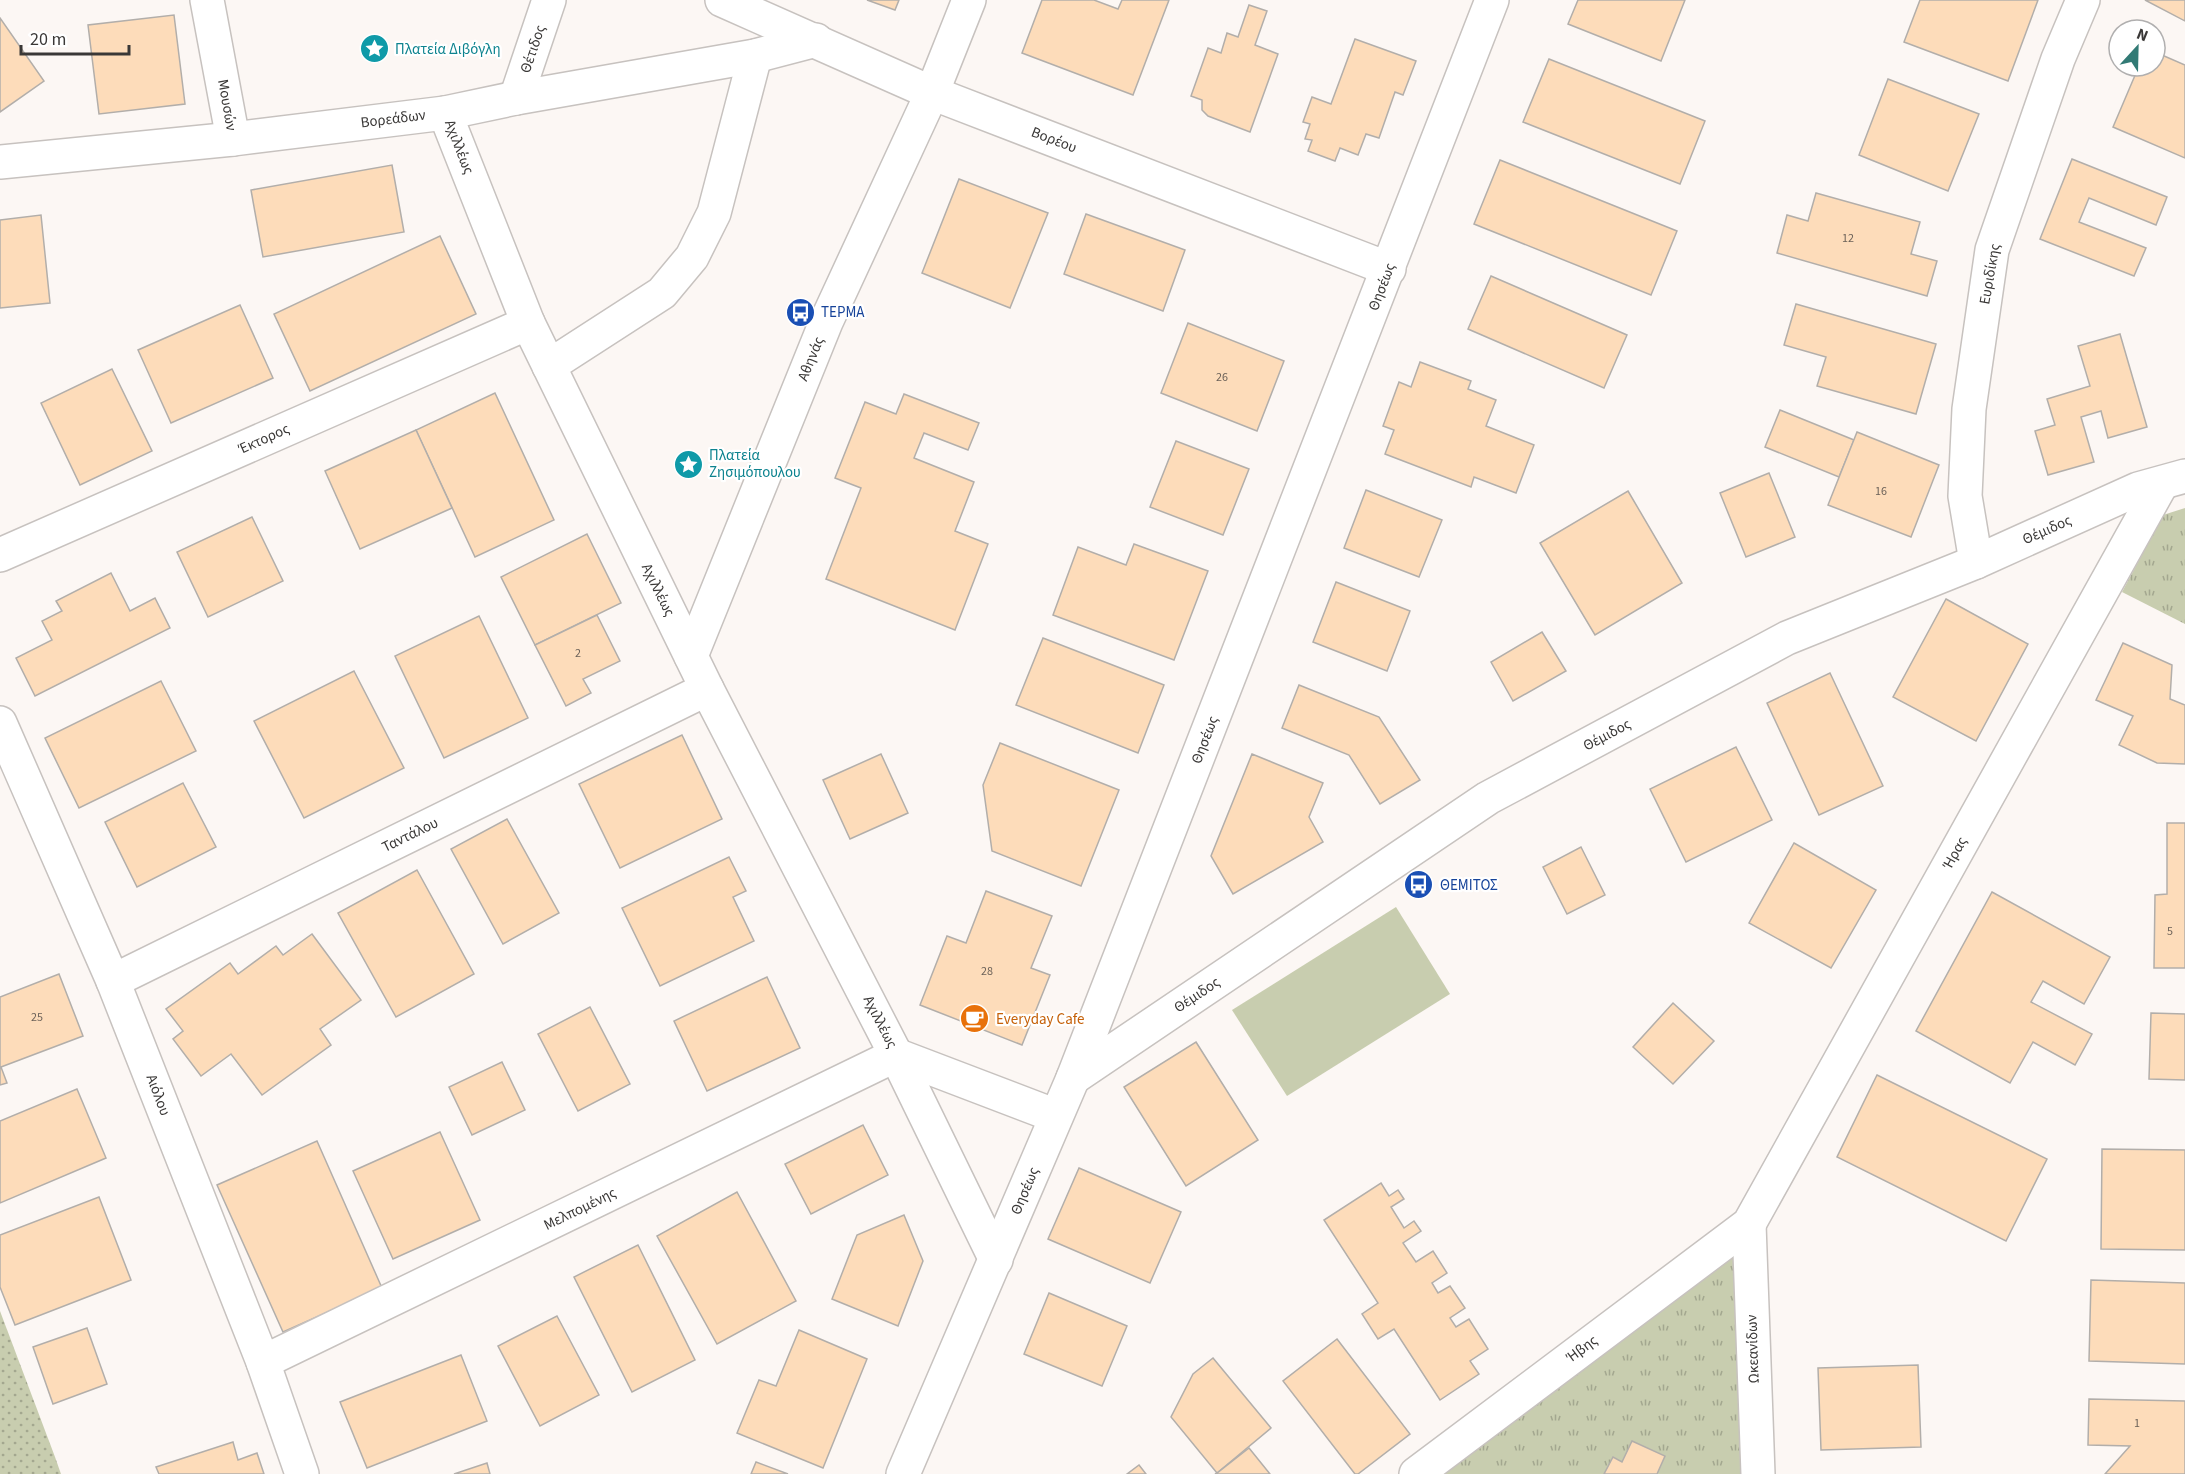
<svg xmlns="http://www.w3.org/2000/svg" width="2185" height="1474" viewBox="0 0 2185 1474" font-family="'Source Sans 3',sans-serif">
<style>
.grass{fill:url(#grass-dots)}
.park{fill:url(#park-tufts)}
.pitch{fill:#c8cdaf}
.building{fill:#fddcba;stroke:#b2aeaa;stroke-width:1.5}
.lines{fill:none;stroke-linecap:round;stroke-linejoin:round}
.minor-casing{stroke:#c7c2bf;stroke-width:36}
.minor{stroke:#fff;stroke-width:33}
.labels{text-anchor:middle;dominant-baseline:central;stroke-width:4.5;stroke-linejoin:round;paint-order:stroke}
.number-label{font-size:12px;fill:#6b6158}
.culture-label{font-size:15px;fill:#0d838f;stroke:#fff;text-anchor:start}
.street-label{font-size:15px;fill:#3a3837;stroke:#fff}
.transit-label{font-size:15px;fill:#164399;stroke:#fff;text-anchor:start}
.food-label{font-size:15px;fill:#c56008;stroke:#fff;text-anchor:start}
</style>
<defs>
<pattern id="grass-dots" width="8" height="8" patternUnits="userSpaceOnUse" patternTransform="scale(1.5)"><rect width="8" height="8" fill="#c8cdaf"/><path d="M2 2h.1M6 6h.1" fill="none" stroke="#a3a78f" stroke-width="1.8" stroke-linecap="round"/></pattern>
<pattern id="park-tufts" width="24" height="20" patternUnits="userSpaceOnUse" patternTransform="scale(1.5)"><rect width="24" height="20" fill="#c8cdaf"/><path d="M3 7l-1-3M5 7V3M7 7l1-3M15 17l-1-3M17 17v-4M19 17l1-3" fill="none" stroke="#a3a78f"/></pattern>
</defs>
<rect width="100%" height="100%" fill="#fcf7f4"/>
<path class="grass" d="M0 1311 55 1457 61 1474H0Z"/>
<g class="park">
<path d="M2185 508V624L2122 592 2163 515Z"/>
<path d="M1749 1224 1758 1474H1443Z"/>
</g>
<path class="pitch" d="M1396 907 1450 994 1287 1096 1232 1010Z"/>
<g class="building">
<path d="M867 0H899L895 10Z"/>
<path d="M1042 0H1094L1118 9 1122 0H1169L1133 95 1022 53Z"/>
<path d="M1578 0H1685L1661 61 1568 24Z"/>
<path d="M1920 0H2038L2008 81 1904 42Z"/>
<path d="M2145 0H2185V21Z"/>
<path d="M1249 5 1267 11 1255 45 1278 54 1250 132 1208 116 1202 110V100L1191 96 1208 48 1221 53 1227 33 1238 37Z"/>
<path d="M174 15 185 104 99 114 88 25Z"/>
<path d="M0 18 44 81 0 112Z"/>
<path d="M1355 39 1416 61 1403 95 1395 92 1379 138 1366 134 1358 155 1340 148 1335 161 1308 151 1312 140 1305 139 1310 124 1303 122 1312 97 1331 104Z"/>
<path d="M2155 52 2185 65V158L2113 127 2139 66H2155Z"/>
<path d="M1549 59 1705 121 1680 184 1523 122Z"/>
<path d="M1888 79 1979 114 1948 191 1859 155Z"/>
<path d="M2072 159 2167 197 2156 225 2089 198 2079 222 2146 248 2134 276 2040 239Z"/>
<path d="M1500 160 1677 231 1651 295 1474 224Z"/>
<path d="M392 165 404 232 263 257 251 190Z"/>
<path d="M959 179 1048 213 1010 308 922 273Z"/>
<path d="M1816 193 1920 222 1911 254 1937 261 1927 296 1777 253 1787 215 1808 221Z"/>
<path d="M1086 214 1185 250 1163 311 1064 274Z"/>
<path d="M41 215 50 303 0 308V220Z"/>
<path d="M440 236 476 314 310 391 274 314Z"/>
<path d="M1491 276 1627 335 1604 388 1468 329Z"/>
<path d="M1796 304 1936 344 1916 414 1817 386 1826 357 1784 345Z"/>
<path d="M240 305 273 378 171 423 138 350Z"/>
<path d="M1188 323 1284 361 1257 431 1161 393Z"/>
<path d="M2120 334 2147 427 2108 438 2101 411 2081 417 2094 462 2048 475 2035 431 2055 425 2047 399 2090 386 2078 346Z"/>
<path d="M1420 362 1471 381 1468 389 1496 400 1486 426 1534 445 1516 493 1474 477 1471 487 1385 454 1394 430 1383 426 1399 382 1411 387Z"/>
<path d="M112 369 152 451 80 485 41 403Z"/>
<path d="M495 393 554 520 475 557 416 430Z"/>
<path d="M904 394 979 423 968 450 924 433 914 458 974 482 955 531 988 544 955 630 826 579 861 488 835 478 865 402 896 414Z"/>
<path d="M1780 410 1854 440 1839 477 1765 447Z"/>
<path d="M416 430 452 508 360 549 325 471Z"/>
<path d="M1857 432 1939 465 1911 537 1828 505Z"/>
<path d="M1176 441 1249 469 1223 535 1150 507Z"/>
<path d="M1769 473 1795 537 1746 557 1720 493Z"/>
<path d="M1366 490 1442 520 1419 577 1344 548Z"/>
<path d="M1628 491 1682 583 1595 635 1540 543Z"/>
<path d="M252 517 283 581 208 617 177 552Z"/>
<path d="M587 534 621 603 535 645 501 577Z"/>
<path d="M1134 544 1208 571 1174 660 1053 615 1078 547 1126 565Z"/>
<path d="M111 573 130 611 155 598 170 628 35 696 16 658 52 640 42 621 62 611 56 601Z"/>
<path d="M1336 582 1410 611 1387 671 1313 642Z"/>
<path d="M1946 599 2028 644 1976 741 1893 697Z"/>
<path d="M597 615 620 661 583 679 591 693 566 706 535 645Z"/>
<path d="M479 616 528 718 444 758 395 656Z"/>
<path d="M1542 632 1566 671 1513 701 1491 662Z"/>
<path d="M1043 638 1164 685 1138 753 1016 705Z"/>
<path d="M2123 643 2172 665 2170 699 2185 705V764L2157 763 2119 745 2133 716 2096 700Z"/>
<path d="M354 671 404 768 304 818 254 721Z"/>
<path d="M1830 673 1883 786 1819 815 1767 703Z"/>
<path d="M161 681 196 751 79 808 45 738Z"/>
<path d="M1299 685 1379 717 1420 780 1380 804 1349 755 1282 728Z"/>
<path d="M682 735 722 819 620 868 579 784Z"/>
<path d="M1000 743 1119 790 1081 886 992 851 983 785Z"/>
<path d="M1736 747 1772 820 1686 862 1650 789Z"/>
<path d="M881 754 908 813 850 839 823 780Z"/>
<path d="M1252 754 1323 783 1309 817 1323 842 1233 894 1211 856Z"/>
<path d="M183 783 216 847 137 887 105 822Z"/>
<path d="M507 819 559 913 503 944 451 849Z"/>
<path d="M2167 823H2185V968H2154L2155 895 2167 894Z"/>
<path d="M1794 843 1876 890 1831 968 1749 923Z"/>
<path d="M1581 847 1605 895 1567 914 1543 867Z"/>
<path d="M729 857 746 891 733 897 754 941 660 986 622 908Z"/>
<path d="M417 870 474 974 396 1017 338 913Z"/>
<path d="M986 891 1052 916 1031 968 1050 975 1022 1045 920 1005 947 936 966 943Z"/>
<path d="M1992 892 2110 957 2084 1004 2043 981 2031 1002 2092 1034 2075 1065 2033 1042 2010 1083 1916 1031Z"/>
<path d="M312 934 361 1000 320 1029 331 1045 262 1095 231 1054 201 1076 173 1039 183 1031 166 1009 230 963 238 974 276 946 283 955Z"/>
<path d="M59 974 83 1036 1 1067 7 1083 0 1085V997Z"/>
<path d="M767 977 800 1048 707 1091 674 1021Z"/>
<path d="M1673 1003 1714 1041 1673 1084 1633 1047Z"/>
<path d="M590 1007 630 1084 578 1111 538 1034Z"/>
<path d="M2151 1013 2185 1014V1080L2149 1079Z"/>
<path d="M1196 1042 1258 1140 1186 1186 1124 1087Z"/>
<path d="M502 1062 525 1110 472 1135 449 1087Z"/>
<path d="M1877 1075 2047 1159 2006 1241 1837 1157Z"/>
<path d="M77 1089 106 1158 0 1203V1121Z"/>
<path d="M863 1125 888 1175 811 1214 785 1164Z"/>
<path d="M440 1132 480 1220 393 1259 353 1171Z"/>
<path d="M317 1141 382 1288 283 1332 217 1185Z"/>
<path d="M2102 1149 2185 1150V1250L2101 1249Z"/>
<path d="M1079 1168 1181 1212 1150 1283 1048 1239Z"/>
<path d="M1381 1183 1389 1196 1398 1190 1404 1199 1391 1207 1404 1228 1414 1221 1421 1231 1403 1243 1416 1262 1433 1251 1447 1273 1432 1283 1438 1293 1450 1286 1465 1308 1450 1318 1456 1327 1469 1319 1488 1349 1470 1361 1479 1374 1440 1400 1394 1329 1378 1339 1362 1314 1378 1303 1324 1220Z"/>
<path d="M737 1192 796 1301 717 1344 657 1236Z"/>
<path d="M99 1197 131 1280 15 1325 0 1287V1235Z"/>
<path d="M904 1215 923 1261 898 1326 832 1299 857 1235Z"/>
<path d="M638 1245 695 1360 632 1392 574 1277Z"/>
<path d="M2091 1280 2185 1283V1364L2089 1361Z"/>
<path d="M1049 1293 1127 1326 1102 1386 1024 1354Z"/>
<path d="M557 1316 599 1395 540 1426 498 1346Z"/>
<path d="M87 1328 107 1384 53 1404 33 1347Z"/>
<path d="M799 1330 867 1359 823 1468 737 1433 759 1380 776 1386Z"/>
<path d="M1337 1339 1410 1434 1358 1474H1355L1283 1381Z"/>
<path d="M461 1355 487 1421 367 1468 340 1402Z"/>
<path d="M1213 1358 1271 1428 1217 1473 1171 1417 1193 1374Z"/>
<path d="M1918 1365 1921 1447 1821 1450 1818 1368Z"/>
<path d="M2089 1399 2185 1401V1474H2105L2130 1446 2088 1445Z"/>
<path d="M1632 1441 1665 1456 1657 1474H1604L1613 1457 1622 1462Z"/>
<path d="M233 1442 238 1460 257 1453 264 1474H159L156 1467Z"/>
<path d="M1249 1448 1270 1474H1215L1217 1473Z"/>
<path d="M756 1462 788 1474H751Z"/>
<path d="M487 1463 490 1474H454Z"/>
<path d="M1139 1465 1146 1474H1127Z"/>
</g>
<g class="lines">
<defs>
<g id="minor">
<path d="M207 0 233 139"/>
<path d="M722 0 932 93 1389 269"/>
<path d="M516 98 549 0"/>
<path d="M445 113 528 323 707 689 896 1055 996 1260"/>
<path d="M0 162 233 139 445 113 516 98 755 56 816 40"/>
<path d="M549 366 662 293 692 257 714 213 755 56"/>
<path d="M0 555 528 323"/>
<path d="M1976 562 1965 496 1969 409 1992 250 2058 59 2083 0"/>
<path d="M691 656 826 322 932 93 969 0"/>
<path d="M0 723 113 981 263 1362 302 1474"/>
<path d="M113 981 707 689"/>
<path d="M1073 1078 1488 798 1787 638 1976 562 2138 489 2185 476"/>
<path d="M1749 1224 1758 1474"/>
<path d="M263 1362 896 1055 1056 1116"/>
<path d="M903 1474 1073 1078 1492 0"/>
<path d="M1416 1474 1749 1224 2162 483"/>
</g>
</defs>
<use href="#minor" class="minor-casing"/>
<use href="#minor" class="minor"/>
</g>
<defs>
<symbol id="sight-disc" viewBox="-11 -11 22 22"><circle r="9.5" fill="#0f9aa8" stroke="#fff"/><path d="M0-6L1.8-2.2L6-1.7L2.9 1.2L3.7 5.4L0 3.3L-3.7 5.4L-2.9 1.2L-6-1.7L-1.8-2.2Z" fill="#fff"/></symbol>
<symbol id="bus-disc" viewBox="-11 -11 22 22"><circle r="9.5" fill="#1a4fb4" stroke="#fff"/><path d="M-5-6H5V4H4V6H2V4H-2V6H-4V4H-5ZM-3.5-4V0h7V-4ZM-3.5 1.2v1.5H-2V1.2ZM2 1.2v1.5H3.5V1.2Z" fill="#fff"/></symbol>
<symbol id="cafe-disc" viewBox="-11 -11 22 22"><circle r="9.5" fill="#e8710a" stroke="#fff"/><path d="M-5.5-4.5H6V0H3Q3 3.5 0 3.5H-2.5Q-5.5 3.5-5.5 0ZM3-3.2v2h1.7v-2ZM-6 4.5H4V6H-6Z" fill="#fff"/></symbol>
</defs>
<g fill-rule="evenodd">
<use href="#sight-disc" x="358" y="32" width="33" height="33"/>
<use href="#bus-disc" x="784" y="296" width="33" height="33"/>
<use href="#sight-disc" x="672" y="448" width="33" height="33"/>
<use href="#bus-disc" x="1402" y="868" width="33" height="33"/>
<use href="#cafe-disc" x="958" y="1002" width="33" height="33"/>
</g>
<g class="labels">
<g class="number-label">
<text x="1848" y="238">12</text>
<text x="1222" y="377">26</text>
<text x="1881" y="491">16</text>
<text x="578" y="653">2</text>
<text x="2170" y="931">5</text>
<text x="987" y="971">28</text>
<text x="37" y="1017">25</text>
<text x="2137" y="1423">1</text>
</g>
<g class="culture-label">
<text x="395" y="49">Πλατεία Διβόγλη</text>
<text x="709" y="455">Πλατεία<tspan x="709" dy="17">Ζησιμόπουλου</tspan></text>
</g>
<g class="street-label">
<text transform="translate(533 49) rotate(-71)">Θέτιδος</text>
<text transform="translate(227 105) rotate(80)">Μουσών</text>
<text transform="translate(393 119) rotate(-7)">Βορεάδων</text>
<text transform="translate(1054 140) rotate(21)">Βορέου</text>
<text transform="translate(459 147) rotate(69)">Αχιλλέως</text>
<text transform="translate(1990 274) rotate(-80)">Ευριδίκης</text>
<text transform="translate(1382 287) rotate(-69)">Θησέως</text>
<text transform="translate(811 359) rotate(-68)">Αθηνάς</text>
<text transform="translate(264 439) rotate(-24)">Έκτορος</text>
<text transform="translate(2047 530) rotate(-24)">Θέμιδος</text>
<text transform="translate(658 590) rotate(64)">Αχιλλέως</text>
<text transform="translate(1607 735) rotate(-28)">Θέμιδος</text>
<text transform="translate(1205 740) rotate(-69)">Θησέως</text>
<text transform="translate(410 835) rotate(-26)">Ταντάλου</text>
<text transform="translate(1955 853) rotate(-61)">Ήρας</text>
<text transform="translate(1197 995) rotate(-34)">Θέμιδος</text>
<text transform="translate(880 1022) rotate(63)">Αχιλλέως</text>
<text transform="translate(158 1095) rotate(69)">Αιόλου</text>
<text transform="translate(1025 1191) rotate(-67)">Θησέως</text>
<text transform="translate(580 1209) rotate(-26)">Μελπομένης</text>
<text transform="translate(1582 1349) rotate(-37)">Ήβης</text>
<text transform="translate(1753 1349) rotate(-92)">Ωκεανίδων</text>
</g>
<g class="transit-label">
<text x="821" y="312">ΤΕΡΜΑ</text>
<text x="1440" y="885">ΘΕΜΙΤΟΣ</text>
</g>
<g class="food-label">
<text x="996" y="1019">Everyday Cafe</text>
</g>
</g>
<g transform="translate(2137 48) rotate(22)"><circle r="28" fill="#ffffff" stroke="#b0afaf" stroke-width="1.5"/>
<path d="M0-4.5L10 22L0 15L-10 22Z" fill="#327a75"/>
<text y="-9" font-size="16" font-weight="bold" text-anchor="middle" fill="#3a3837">N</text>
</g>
<path d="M21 45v9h108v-9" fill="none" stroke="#3a3837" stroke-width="3"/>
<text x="30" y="45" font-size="18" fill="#3a3837" stroke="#ffffff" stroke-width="4.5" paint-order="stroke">20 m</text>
</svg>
